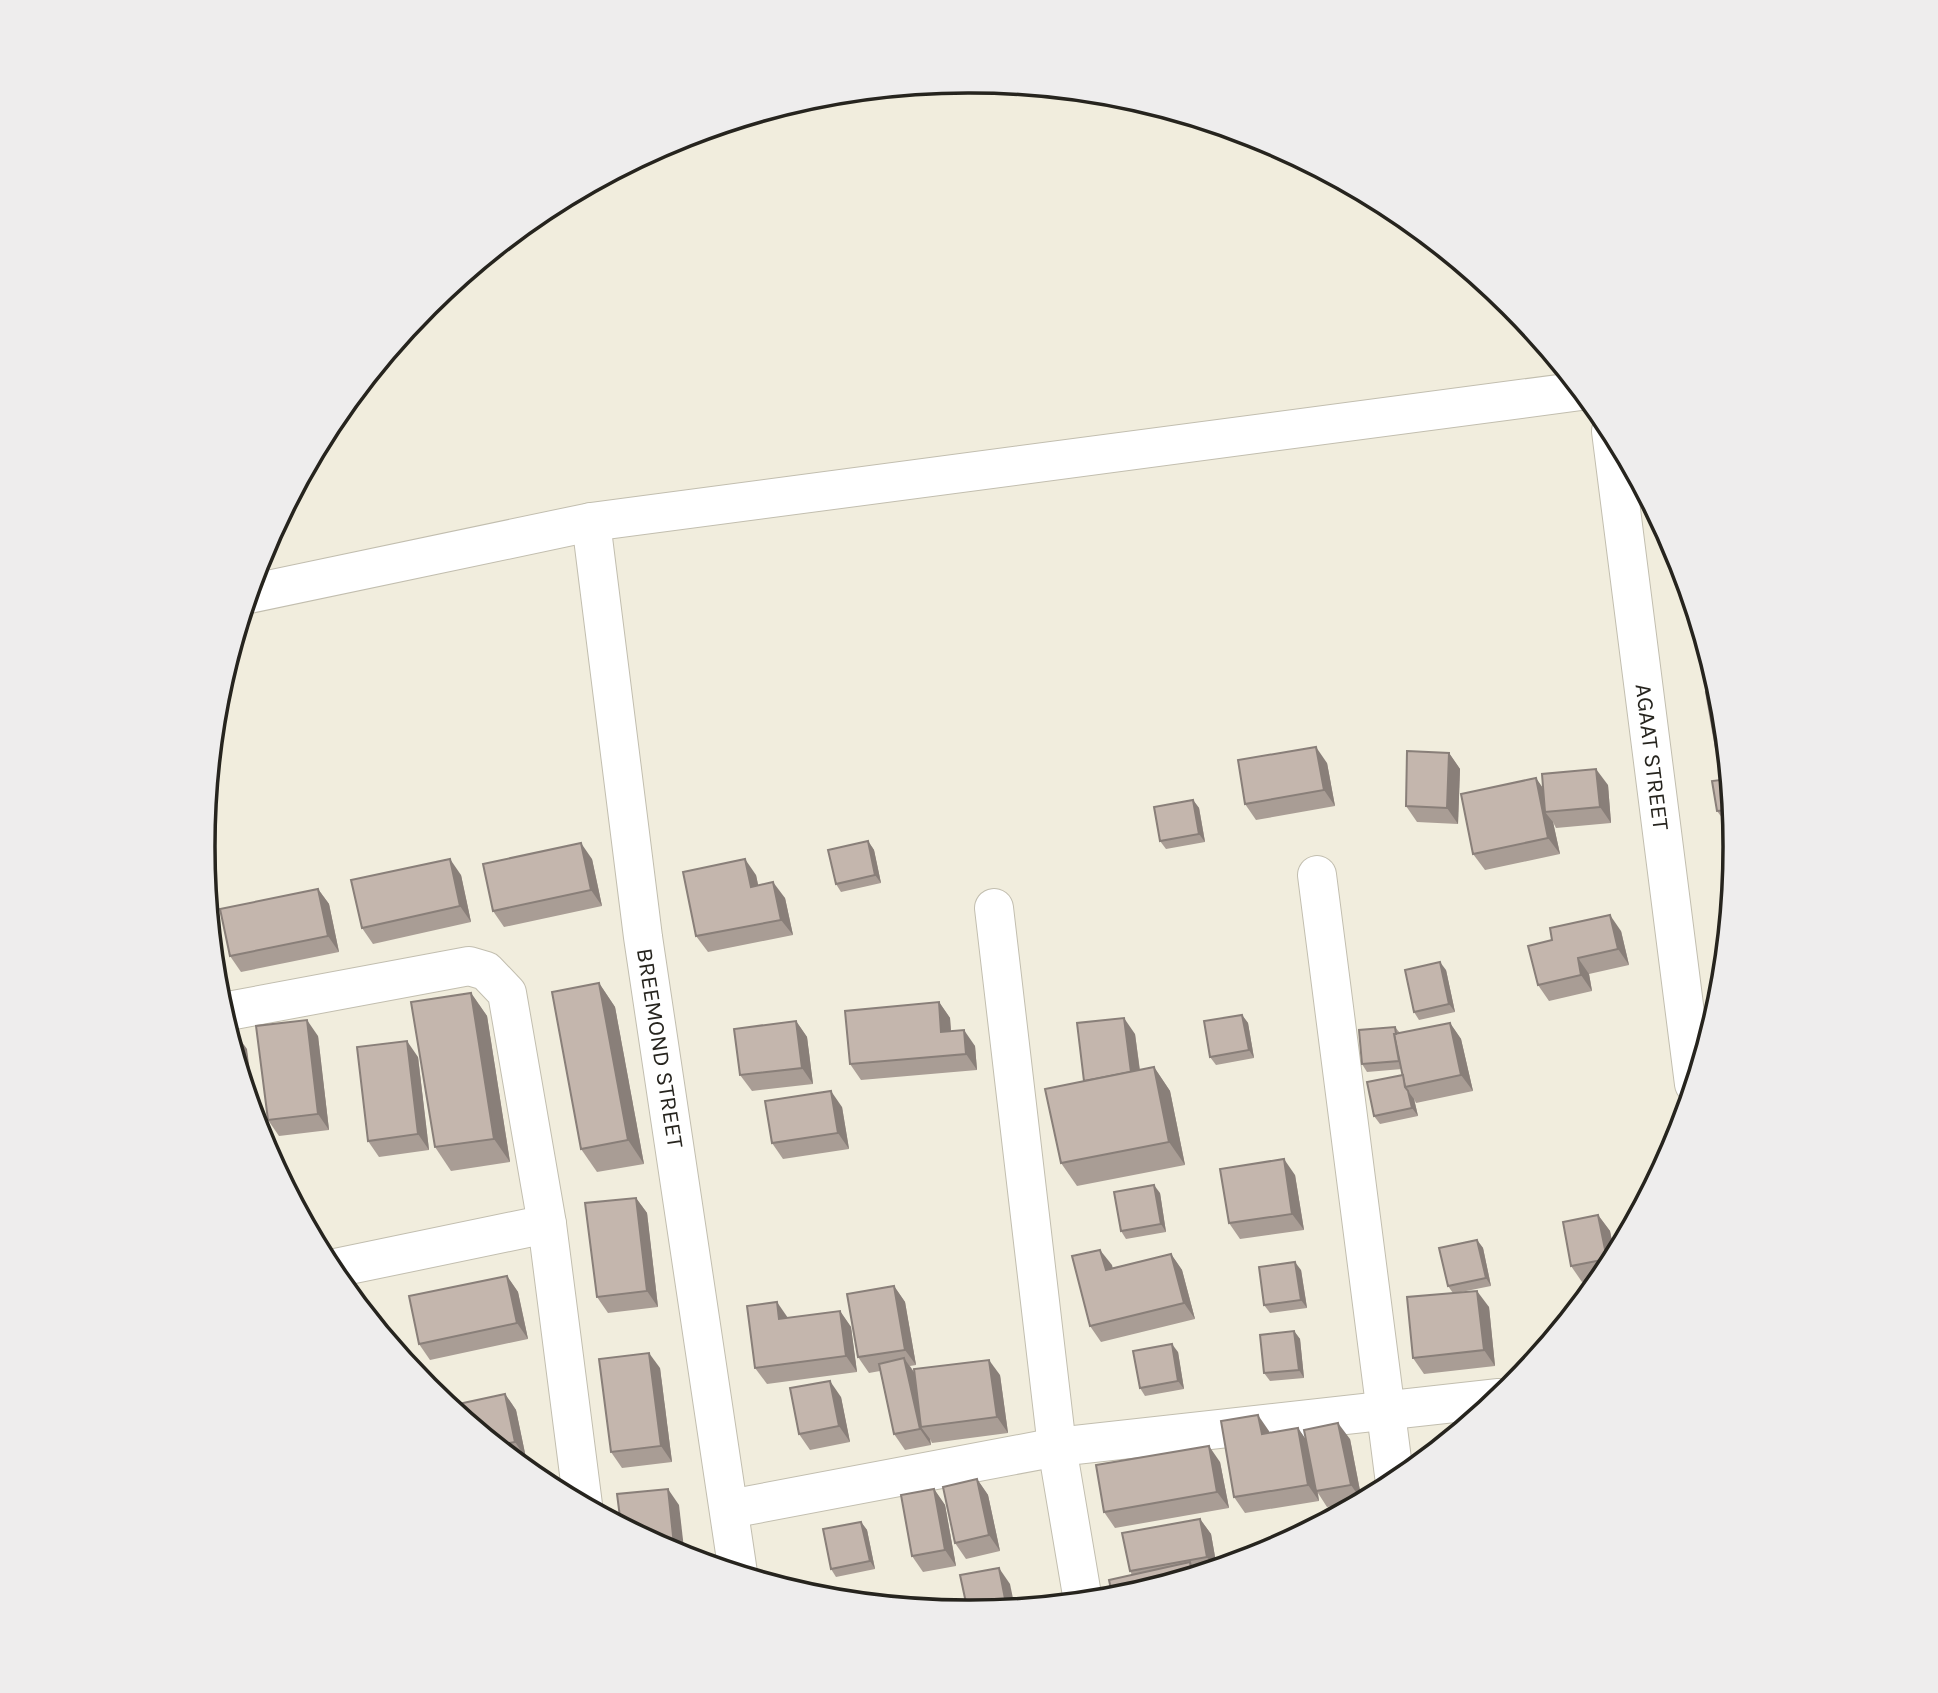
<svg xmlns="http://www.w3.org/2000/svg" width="1938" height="1693" viewBox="0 0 1938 1693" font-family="Karla,sans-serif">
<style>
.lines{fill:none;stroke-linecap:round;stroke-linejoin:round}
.minor-casing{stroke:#c2beaf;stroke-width:40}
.minor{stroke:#fff;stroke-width:38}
.wall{fill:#a99d95}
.shaded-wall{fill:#897f79}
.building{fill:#c4b6ad;stroke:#897f79;stroke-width:2}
.labels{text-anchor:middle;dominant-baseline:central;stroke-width:5;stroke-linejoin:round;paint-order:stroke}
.street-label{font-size:23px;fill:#26241e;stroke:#fff}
.rim{fill:none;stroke:#26241e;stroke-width:3.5}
</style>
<rect width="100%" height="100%" fill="#f1eddd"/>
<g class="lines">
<defs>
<g id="minor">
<path d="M1611 431 1694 1084"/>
<path d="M591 522 643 937 738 1573"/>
<path d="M249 594 591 522 1581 391"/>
<path d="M1317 875 1395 1483"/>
<path d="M994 908 1057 1447 1083 1601"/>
<path d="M223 1012 469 966 486 971 507 993 547 1224 583 1505"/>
<path d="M330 1269 547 1224"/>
<path d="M730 1509 1057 1447 1499 1398"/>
</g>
</defs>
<use href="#minor" class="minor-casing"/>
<use href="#minor" class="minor"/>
</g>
<g class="wall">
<path d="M1720 697 1727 763 1716 748Z"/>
<path d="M1449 753 1460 769 1458 824 1417 822 1406 806Z"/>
<path d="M1327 763 1335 806 1256 820 1245 804Z"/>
<path d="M1536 778 1543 789 1608 785 1611 823 1556 828 1553 822 1560 854 1485 870 1473 854Z"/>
<path d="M1728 779 1734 840 1732 836 1730 827H1729L1717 811Z"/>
<path d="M1193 800 1199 808 1205 842 1166 849 1160 841Z"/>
<path d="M868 841 874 850 881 883 841 892 836 884Z"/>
<path d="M592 859 602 906 504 927 493 911Z"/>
<path d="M461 875 471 922 373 944 362 928Z"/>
<path d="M756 875 758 885 785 898 793 935 708 952 696 936Z"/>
<path d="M318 889 329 904 339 952 241 972 230 956Z"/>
<path d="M1621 931 1629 965 1589 974 1592 991 1549 1001 1538 985Z"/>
<path d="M1446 970 1455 1012 1419 1020 1414 1012Z"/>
<path d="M599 983 615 1007 644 1164 597 1172 581 1149Z"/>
<path d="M471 993 487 1016 510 1162 451 1171 435 1147Z"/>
<path d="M939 1002 950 1018 951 1031 975 1046 977 1070 861 1080 850 1064Z"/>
<path d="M1242 1015 1248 1023 1254 1058 1216 1065 1210 1057Z"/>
<path d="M796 1021 807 1037 813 1084 752 1091 740 1075Z"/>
<path d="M1450 1023 1461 1039 1473 1091 1416 1103 1414 1099 1418 1116 1380 1124 1374 1116 1403 1075 1402 1069 1367 1072 1362 1064 1395 1027 1400 1033Z"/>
<path d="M1135 1034 1140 1070 1154 1067 1170 1091 1185 1165 1077 1186 1061 1163 1084 1081Z"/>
<path d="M318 1036 329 1130 279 1136 268 1120Z"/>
<path d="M418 1057 429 1150 379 1157 368 1141Z"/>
<path d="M842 1107 849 1149 783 1159 772 1143Z"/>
<path d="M1295 1175 1304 1230 1240 1239 1229 1223Z"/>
<path d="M1160 1193 1166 1232 1126 1239 1121 1231Z"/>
<path d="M636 1198 647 1213 658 1307 608 1313 597 1297Z"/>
<path d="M1598 1215 1610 1231 1615 1256 1606 1272 1601 1279 1582 1282 1571 1266Z"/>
<path d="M1477 1240 1483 1248 1491 1286 1461 1292 1489 1307 1495 1366 1424 1374 1413 1358 1453 1293 1448 1286Z"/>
<path d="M1171 1254 1182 1270 1195 1319 1101 1342 1090 1326 1112 1265V1268Z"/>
<path d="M1301 1270 1307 1308 1270 1313 1264 1305Z"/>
<path d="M507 1276 518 1292 528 1339 430 1360 419 1344Z"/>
<path d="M894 1286 905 1302 916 1365 910 1366 914 1372 1000 1375 1008 1433 932 1443 930 1439 931 1445 905 1450 894 1434 880 1371 869 1373 858 1357Z"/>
<path d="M840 1311 851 1327 857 1372 767 1384 755 1368 788 1318Z"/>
<path d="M1294 1331 1300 1339 1304 1378 1270 1381 1264 1373Z"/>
<path d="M1178 1352 1184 1389 1145 1396 1140 1388Z"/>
<path d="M660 1368 672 1462 622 1468 611 1452Z"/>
<path d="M505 1394 516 1410 526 1458 515 1460 449 1406Z"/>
<path d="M841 1397 850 1442 810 1450 799 1434Z"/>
<path d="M1298 1428 1306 1440 1350 1439 1362 1501 1327 1507 1318 1493 1319 1501 1245 1513 1234 1497 1269 1431V1433Z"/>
<path d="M1220 1462 1229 1508 1115 1528 1104 1512Z"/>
<path d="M977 1479 988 1495 1000 1551 966 1559 955 1543Z"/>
<path d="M934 1489 945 1505 956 1566 923 1572 912 1556Z"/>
<path d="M1200 1519 1211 1534 1217 1568 1118 1598 1132 1575 1130 1571Z"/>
<path d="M861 1522 867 1530 875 1569 836 1577 831 1569Z"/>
</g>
<g class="shaded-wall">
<path d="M1316 747 1327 763 1335 806 1324 790Z"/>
<path d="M1449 753 1460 769 1458 824 1447 808Z"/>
<path d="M1596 769 1608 785 1611 823 1600 807Z"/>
<path d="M1536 778 1547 794 1545 812 1553 822 1560 854 1548 838Z"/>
<path d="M1193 800 1199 808 1205 842 1199 834Z"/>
<path d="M868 841 874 850 881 883 875 875Z"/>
<path d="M581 843 592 859 602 906 591 890Z"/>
<path d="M450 859 461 875 471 922 460 906Z"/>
<path d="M745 859 756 875 762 903 751 887Z"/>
<path d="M773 882 785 898 793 935 781 920Z"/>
<path d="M318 889 329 904 339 952 328 936Z"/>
<path d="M1610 915 1621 931 1629 965 1618 949Z"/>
<path d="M1578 958 1589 974 1592 991 1581 975Z"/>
<path d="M1440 962 1446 970 1455 1012 1449 1004Z"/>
<path d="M599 983 615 1007 644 1164 628 1140Z"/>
<path d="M471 993 487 1016 510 1162 494 1139Z"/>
<path d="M939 1002 950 1018 952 1048 941 1032Z"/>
<path d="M1242 1015 1248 1023 1254 1058 1249 1050Z"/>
<path d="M1124 1018 1135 1034 1143 1096 1132 1080Z"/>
<path d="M307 1020 318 1036 329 1130 318 1114Z"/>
<path d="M796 1021 807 1037 813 1084 802 1068Z"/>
<path d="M1450 1023 1461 1039 1473 1091 1461 1075Z"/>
<path d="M964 1030 975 1046 977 1070 966 1054Z"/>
<path d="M236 1034 247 1049 257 1125 241 1073Z"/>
<path d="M407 1041 418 1057 429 1150 418 1134Z"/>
<path d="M1154 1067 1170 1091 1185 1165 1169 1142Z"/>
<path d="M831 1091 842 1107 849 1149 838 1133Z"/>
<path d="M1408 1091 1414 1099 1418 1116 1412 1108Z"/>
<path d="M1284 1159 1295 1175 1304 1230 1292 1214Z"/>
<path d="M1154 1185 1160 1193 1166 1232 1161 1224Z"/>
<path d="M636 1198 647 1213 658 1307 647 1291Z"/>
<path d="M1598 1215 1610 1231 1615 1256 1610 1263 1607 1259Z"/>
<path d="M1477 1240 1483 1248 1491 1286 1486 1278Z"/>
<path d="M1100 1250 1112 1265 1117 1286 1106 1270Z"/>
<path d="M1171 1254 1182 1270 1195 1319 1184 1303Z"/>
<path d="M1295 1262 1301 1270 1307 1308 1301 1300Z"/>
<path d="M507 1276 518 1292 528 1339 517 1323Z"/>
<path d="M894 1286 905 1302 916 1365 905 1350Z"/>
<path d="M1477 1291 1489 1307 1495 1366 1484 1350Z"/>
<path d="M777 1302 788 1318 779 1319Z"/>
<path d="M840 1311 851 1327 857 1372 846 1356Z"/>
<path d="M1294 1331 1300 1339 1304 1378 1299 1370Z"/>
<path d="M1172 1344 1178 1352 1184 1389 1178 1381Z"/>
<path d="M649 1353 660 1368 672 1462 661 1446Z"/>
<path d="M904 1358 915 1374 921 1427 930 1439 931 1445 920 1429Z"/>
<path d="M989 1360 1000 1375 1008 1433 997 1417Z"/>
<path d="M830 1381 841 1397 850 1442 839 1426Z"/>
<path d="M505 1394 516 1410 526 1458 515 1442Z"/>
<path d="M1258 1415 1269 1431 1273 1450 1262 1434Z"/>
<path d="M1338 1423 1350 1439 1362 1501 1351 1485Z"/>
<path d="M1298 1428 1309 1444 1319 1501 1308 1485Z"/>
<path d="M1209 1446 1220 1462 1229 1508 1217 1492Z"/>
<path d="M977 1479 988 1495 1000 1551 989 1535Z"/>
<path d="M668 1489 679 1505 685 1557 675 1554Z"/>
<path d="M934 1489 945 1505 956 1566 945 1550Z"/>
<path d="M1200 1519 1211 1534 1217 1568H1215L1207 1557Z"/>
<path d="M861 1522 867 1530 875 1569 870 1561Z"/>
<path d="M1190 1562 1198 1574 1192 1575Z"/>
<path d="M999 1568 1010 1584 1015 1608 1007 1609Z"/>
</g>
<g class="building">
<path d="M1718 689 1720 697 1725 746 1716 748 1706 692Z"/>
<path d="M1316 747 1324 790 1245 804 1238 760Z"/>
<path d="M1407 751 1449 753 1447 808 1406 806Z"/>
<path d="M1596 769 1600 807 1545 812 1542 774Z"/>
<path d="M1536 778 1548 838 1473 854 1461 794Z"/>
<path d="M1728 779 1734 835 1732 836 1727 810 1717 811 1712 781Z"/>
<path d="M1193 800 1199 834 1160 841 1154 807Z"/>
<path d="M868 841 875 875 836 884 828 850Z"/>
<path d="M581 843 591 890 493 911 483 864Z"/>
<path d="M450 859 460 906 362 928 351 880Z"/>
<path d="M745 859 751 887 773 882 781 920 696 936 683 872Z"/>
<path d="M318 889 328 936 230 956 220 909Z"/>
<path d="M1610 915 1618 949 1578 958 1581 975 1538 985 1528 946 1552 940 1550 928Z"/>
<path d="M1440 962 1449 1004 1414 1012 1405 970Z"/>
<path d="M599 983 628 1140 581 1149 552 992Z"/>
<path d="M471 993 494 1139 435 1147 411 1002Z"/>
<path d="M939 1002 941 1032 964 1030 966 1054 850 1064 845 1011Z"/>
<path d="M1242 1015 1249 1050 1210 1057 1204 1021Z"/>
<path d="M1124 1018 1131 1072 1084 1081 1077 1023Z"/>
<path d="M307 1020 318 1114 268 1120 256 1026Z"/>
<path d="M796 1021 802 1068 740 1075 734 1029Z"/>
<path d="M1450 1023 1461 1075 1405 1087 1394 1034Z"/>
<path d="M1395 1027 1396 1034H1394L1399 1061 1362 1064 1359 1030Z"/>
<path d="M229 1034H236L241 1073Z"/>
<path d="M407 1041 418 1134 368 1141 357 1047Z"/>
<path d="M1154 1067 1169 1142 1061 1163 1045 1089Z"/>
<path d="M1403 1075 1405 1087 1408 1091 1412 1108 1374 1116 1367 1082Z"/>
<path d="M831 1091 838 1133 772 1143 765 1101Z"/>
<path d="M1284 1159 1292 1214 1229 1223 1220 1169Z"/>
<path d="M1154 1185 1161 1224 1121 1231 1114 1192Z"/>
<path d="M636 1198 647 1291 597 1297 585 1203Z"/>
<path d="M1598 1215 1607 1259 1571 1266 1563 1222Z"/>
<path d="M1477 1240 1486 1278 1448 1286 1439 1248Z"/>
<path d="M1100 1250 1106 1270 1171 1254 1184 1303 1090 1326 1072 1256Z"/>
<path d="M1295 1262 1301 1300 1264 1305 1259 1267Z"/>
<path d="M507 1276 517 1323 419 1344 409 1296Z"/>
<path d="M894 1286 905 1350 858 1357 847 1294Z"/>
<path d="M1477 1291 1484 1350 1413 1358 1407 1297Z"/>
<path d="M777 1302 779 1319 840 1311 846 1356 755 1368 747 1306Z"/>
<path d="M1294 1331 1299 1370 1264 1373 1260 1335Z"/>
<path d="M1172 1344 1178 1381 1140 1388 1133 1351Z"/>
<path d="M649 1353 661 1446 611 1452 599 1359Z"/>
<path d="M904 1358 920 1429 894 1434 879 1364Z"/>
<path d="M989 1360 997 1417 921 1427 914 1369Z"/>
<path d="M830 1381 839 1426 799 1434 790 1388Z"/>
<path d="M505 1394 515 1442 497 1445 449 1406Z"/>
<path d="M1258 1415 1262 1434 1298 1428 1308 1485 1234 1497 1221 1421Z"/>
<path d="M1338 1423 1351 1485 1316 1491 1304 1430Z"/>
<path d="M1209 1446 1217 1492 1104 1512 1096 1465Z"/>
<path d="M977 1479 989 1535 955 1543 943 1487Z"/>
<path d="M668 1489 675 1554 621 1525 617 1494Z"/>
<path d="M934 1489 945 1550 912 1556 901 1495Z"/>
<path d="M1200 1519 1207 1557 1130 1571 1122 1533Z"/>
<path d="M861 1522 870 1561 831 1569 823 1529Z"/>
<path d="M1190 1562 1192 1575 1113 1598 1109 1580Z"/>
<path d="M999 1568 1007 1609 968 1612 960 1575Z"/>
</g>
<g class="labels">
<g class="street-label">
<text transform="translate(1652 757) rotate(83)">AGAAT STREET</text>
<text transform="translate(660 1048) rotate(81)">BREEMOND STREET</text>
</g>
</g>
<path d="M0 0H1938V1693H0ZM968 93H970A753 753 0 0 1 1723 846V847A753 753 0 0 1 970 1600H968A753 753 0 0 1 215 847V846A753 753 0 0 1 968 93Z" fill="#eeeded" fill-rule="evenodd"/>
<path class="rim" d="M968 93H970A753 753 0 0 1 1723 846V847A753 753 0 0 1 970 1600H968A753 753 0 0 1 215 847V846A753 753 0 0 1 968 93Z"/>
</svg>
